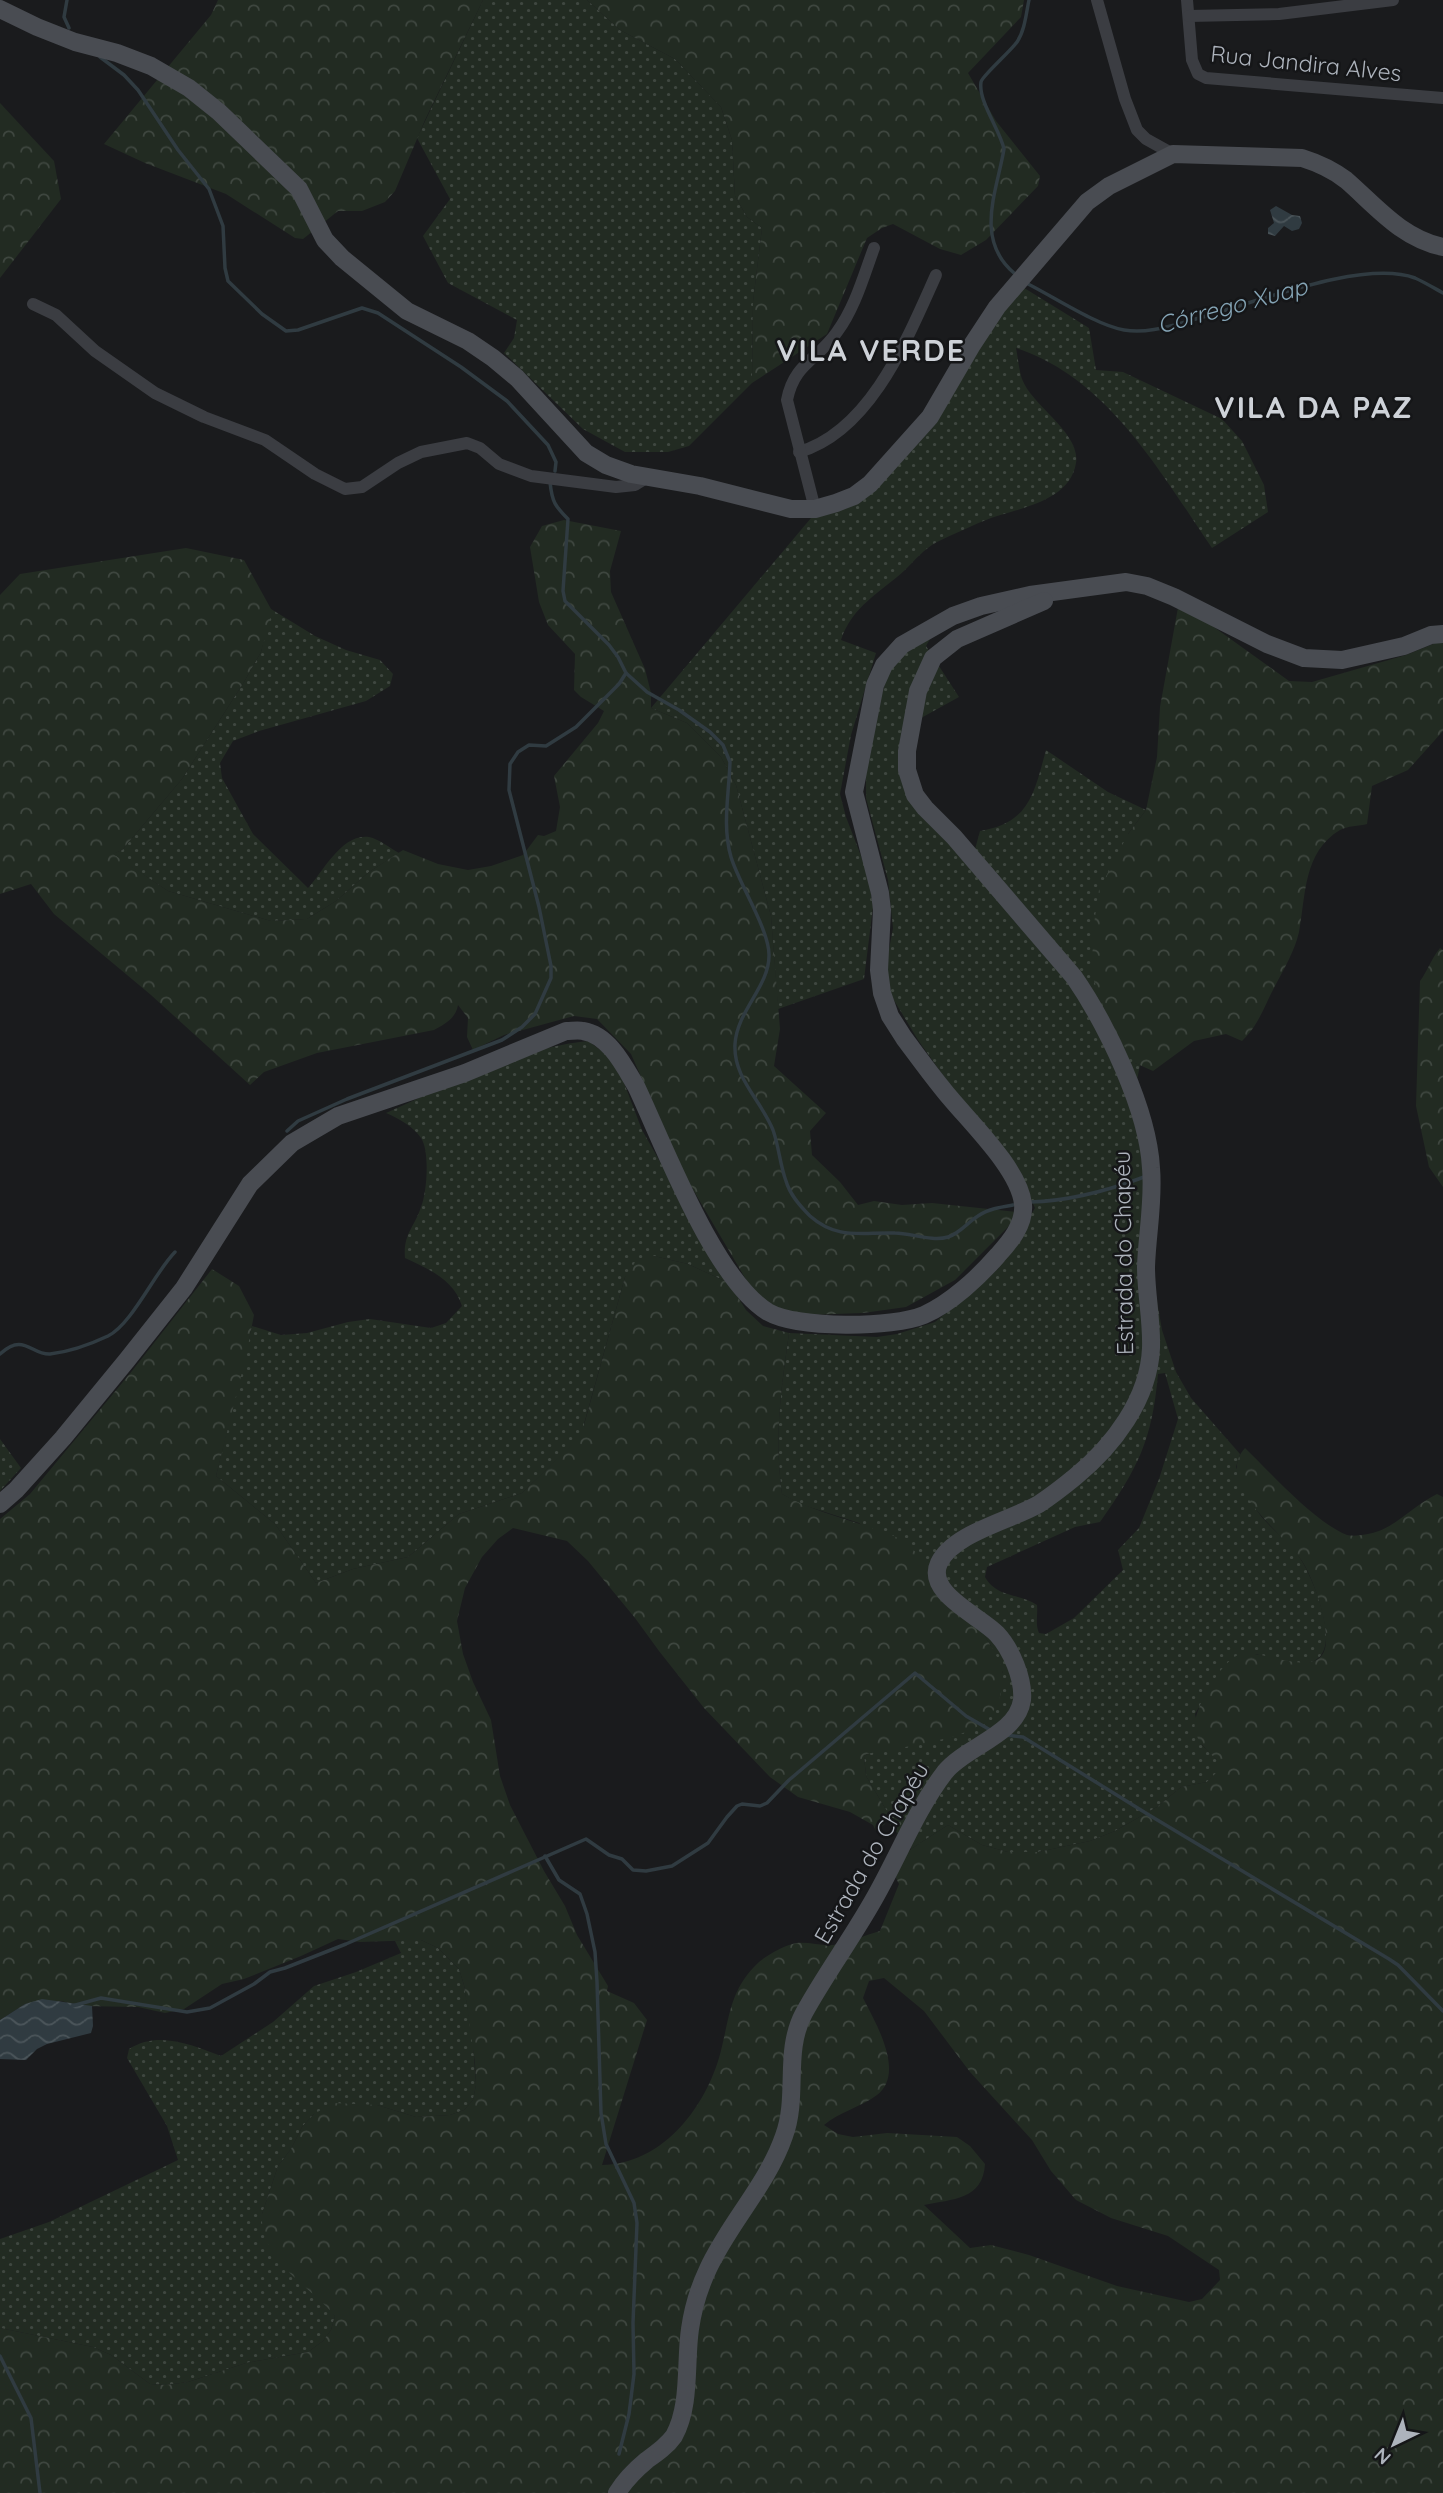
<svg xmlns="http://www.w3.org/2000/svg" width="1443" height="2493" viewBox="0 0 1443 2493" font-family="Quicksand,sans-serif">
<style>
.grass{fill:url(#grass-dots);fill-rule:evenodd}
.forest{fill:url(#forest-crowns);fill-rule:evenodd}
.water{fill:url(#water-waves)}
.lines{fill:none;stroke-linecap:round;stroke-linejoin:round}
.stream{stroke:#303b41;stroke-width:3.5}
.street{stroke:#3b3d42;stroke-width:12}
.secondary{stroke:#494c52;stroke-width:18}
.labels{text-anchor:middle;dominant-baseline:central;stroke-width:5;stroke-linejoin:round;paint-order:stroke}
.street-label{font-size:23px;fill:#adb3bc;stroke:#151618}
.water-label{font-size:24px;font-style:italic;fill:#85a5b6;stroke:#151618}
.district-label{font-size:30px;font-weight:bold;letter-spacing:2px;fill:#ced2d8;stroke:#151618}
</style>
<defs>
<pattern id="grass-dots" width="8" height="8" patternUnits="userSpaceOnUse" patternTransform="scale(1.75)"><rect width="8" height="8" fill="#222b22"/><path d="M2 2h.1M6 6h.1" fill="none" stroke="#3f4740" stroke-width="1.8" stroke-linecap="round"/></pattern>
<pattern id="forest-crowns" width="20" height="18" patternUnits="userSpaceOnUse" patternTransform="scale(1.75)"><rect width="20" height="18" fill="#222b22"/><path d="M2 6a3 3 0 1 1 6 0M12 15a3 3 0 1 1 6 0" fill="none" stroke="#3f4740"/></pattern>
<pattern id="water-waves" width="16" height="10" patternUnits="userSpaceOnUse" patternTransform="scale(1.75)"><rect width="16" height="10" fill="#303b41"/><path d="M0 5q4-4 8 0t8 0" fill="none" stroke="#4b555a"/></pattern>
</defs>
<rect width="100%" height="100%" fill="#1a1b1d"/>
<g class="grass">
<path d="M483 0H587L620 30 675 59 721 107 732 140 735 196 747 217 762 228 753 302 752 383 689 446 668 452H625L583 429 504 353 514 338 517 320 448 283 423 236 450 199 417 138Z"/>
<path d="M1021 286 1089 328 1096 370 1123 372 1222 419 1242 441 1264 485 1268 512 1212 548C1160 472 1108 378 1016 348 1018 358 1019 370 1022 379 1032 406 1081 433 1076 463 1070 501 1020 508 991 518 973 525 954 534 937 542 924 549 915 560 905 570 880 593 852 606 841 640L876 653 851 735 840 794 846 817 868 874 873 907 864 979 778 1009 771 916 736 785 721 757 687 723 651 708 811 518 866 489Z"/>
<path d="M271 609 315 636 346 650 380 660 393 674 390 686 366 701 259 731 233 741 220 763 222 778 253 834 308 888C323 872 342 833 369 837 379 839 390 848 399 853L369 872 336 901 307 919 271 921 168 891 112 854 122 850 182 779 244 682 261 652Z"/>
<path d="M939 623 926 646 959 697 912 723 908 784 974 853 980 831C1030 823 1034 793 1046 750L1108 792 1146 810 1128 834 1135 1063 1140 1065 1134 1095 1154 1231V1284L1162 1330 1176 1372 1191 1398 1240 1454 1236 1467C1242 1480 1247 1494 1254 1506 1266 1527 1291 1541 1303 1563 1314 1582 1342 1648 1314 1661 1297 1669 1273 1658 1256 1654L1204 1699 1195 1714 1202 1745 1217 1760 1218 1772 1207 1782 1181 1787 1157 1807 1115 1831 1090 1841 1038 1852H1008L982 1845 948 1825 911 1849 886 1820 888 1813 866 1776 864 1756 1003 1673 990 1644 957 1598 859 1523 800 1504 782 1494C774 1435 781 1391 789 1333L877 1337 897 1334 935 1322 998 1269 1035 1208 1018 1171 962 1102 918 1040 883 982 893 928 888 880 866 798V743L894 656ZM1165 1373 1178 1419 1159 1479 1139 1528 1118 1550 1123 1570 1074 1618 1046 1634 1039 1633C1035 1624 1038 1615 1037 1605 1019 1593 997 1598 985 1577L987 1567 1075 1527 1100 1522C1138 1468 1152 1441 1158 1374Z"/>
<path d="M588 1041 606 1054 618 1067 642 1130 729 1283 688 1264 654 1256 625 1277 584 1424 586 1432 522 1493 459 1514 408 1557 353 1569 316 1583 275 1524 216 1476 252 1326 281 1335 307 1333 348 1322 370 1319 431 1328 446 1323 462 1306C454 1280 429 1269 405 1258 403 1234 414 1228 421 1207 427 1193 430 1151 421 1138 414 1127 398 1118 386 1113 450 1085 518 1048 588 1041Z"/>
<path d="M0 1439 21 1468 0 1491Z"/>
<path d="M403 1940H421L438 1948 459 1969 464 1985 473 2043 476 2085 473 2100 464 2110 450 2115 416 2117 377 2105 314 2114 302 2127 291 2149 278 2166 262 2214 335 2316 331 2330 323 2341 308 2352 246 2363 188 2382 166 2385 150 2384 111 2355 93 2347 0 2328V2239L49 2222 178 2160 167 2126 127 2058 129 2049C158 2030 192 2045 221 2056L273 2022 314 1986 356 1972 401 1953 395 1941Z"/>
</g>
<g class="forest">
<path d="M218 0H483L425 120 395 191 385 202 362 211H338L303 239 295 238 226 194 145 163 104 144 211 15Z"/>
<path d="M587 0H1024L1021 17 968 73 996 121 1040 176 1038 186 986 240 961 255 940 249 893 224 882 228 867 238 827 334 752 383 753 302 762 228 747 217 735 196 732 140 721 107 675 59 620 30Z"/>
<path d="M0 103 54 161 61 199 0 278Z"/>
<path d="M564 520 621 531 610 571 611 592 645 669 651 693V708L687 723 721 757 736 785 771 916 780 1029 774 1066 826 1113 810 1131 812 1155 840 1182 858 1205 874 1201 902 1205 932 1203 1017 1212 1016 1219 955 1280 906 1307 863 1313 807 1315 777 1312 751 1288 685 1176 631 1054 597 1019 574 1016 504 1035 473 1050 467 1037 468 1018 458 1005C456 1018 445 1024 434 1030L317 1053 264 1072 250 1085 151 995 54 914 31 884 0 894V595L20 574 186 548 244 560 271 609V615L261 652 244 682 182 779 122 850 113 854 168 891 271 921 307 919 336 901 369 872 403 850 438 864 468 870 491 866 523 855 538 835 544 836 556 831 560 807 554 776 598 723 604 711 581 697 574 690 575 654 548 625 539 602 530 547 542 526Z"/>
<path d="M1179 602 1289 681 1312 682 1406 655 1443 640V731L1408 770 1372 786 1367 824C1359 826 1347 826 1340 830 1303 852 1306 895 1299 932 1295 950 1284 969 1275 986 1264 1006 1259 1025 1242 1041L1226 1034 1194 1041 1153 1071 1135 1063 1109 1022 1094 981 1092 937 1099 890 1128 834 1146 810 1157 757 1160 707Z"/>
<path d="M1440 948 1443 950V1187L1429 1167 1416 1106 1420 981C1427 972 1431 959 1440 948Z"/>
<path d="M654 1256 688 1264 729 1283 746 1310 763 1326 789 1333C781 1391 774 1435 782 1494 810 1510 841 1517 872 1528 881 1532 893 1534 901 1540 926 1556 1000 1645 1003 1674 1004 1691 997 1711 984 1722 964 1740 895 1748 867 1754L864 1756 866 1776 888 1813 885 1824 876 1831 873 1825 850 1812 798 1797 770 1777 704 1708 659 1651 635 1618 588 1561 567 1541 513 1528 498 1539 482 1557 465 1588 457 1621 463 1654 473 1682 491 1720 500 1776 510 1805 544 1871 565 1906 577 1935 608 1986 607 1991 634 2003 647 2020 602 2165C661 2164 703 2111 719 2058 730 2019 728 1991 759 1962 767 1955 787 1944 797 1943 809 1942 822 1946 834 1945 850 1942 865 1935 880 1931L899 1884 891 1868 911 1849 948 1825 982 1845 1008 1852H1038L1090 1841 1115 1831 1157 1807 1181 1787 1207 1782 1217 1772V1760C1209 1752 1197 1742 1195 1730 1191 1712 1221 1662 1238 1655 1261 1645 1328 1688 1326 1637 1326 1617 1313 1578 1302 1561 1284 1534 1213 1483 1245 1448 1271 1473 1314 1522 1347 1535 1354 1537 1371 1534 1379 1531 1401 1522 1416 1504 1437 1494L1443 1497V2493H0V2328L93 2347 111 2355 150 2384 166 2385 188 2382 246 2363 308 2352 323 2341 331 2330 335 2316C309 2285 259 2260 262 2214L278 2166 291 2149 302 2127 314 2114 333 2103 377 2105 416 2117 450 2115 464 2110 473 2100 476 2085 475 2063 464 1985 459 1969 438 1948 421 1940 360 1942 338 1939 301 1956 244 1979 222 1984 184 2009 165 2013 138 2007 81 2006 61 2001 25 2004 0 2020V1519L30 1494 132 1371 212 1269 239 1286 254 1315 246 1356 216 1476 275 1524 316 1583 353 1569 408 1557 459 1514 522 1493 585 1432 584 1425 625 1277 636 1261ZM884 1978 924 2011 970 2072 1032 2140 1051 2171 1076 2200 1111 2218 1168 2236 1219 2270 1220 2280 1202 2299 1189 2302 1117 2286 1029 2255 991 2245 970 2248 924 2205C952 2199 983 2200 985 2164L970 2146 957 2137 887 2133 853 2137 838 2134 824 2125C839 2112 861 2107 877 2095 906 2073 875 2022 863 1998L869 1981Z"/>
</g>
<g class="water">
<path d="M1276 206 1292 215 1300 216 1302 223 1299 229 1292 231 1284 226 1275 236 1268 234V228L1274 223 1270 210Z"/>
<path d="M42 1999 92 2006 93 2026 91 2033 47 2044 37 2049 26 2060 0 2059V2020L25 2004Z"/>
</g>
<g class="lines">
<g class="stream">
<path d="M67 0 64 17 69 28"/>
<path d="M100 57 124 75 138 90 178 150 209 189 223 226 225 268 228 281 262 314 286 331 298 330 362 308 378 313 461 367 507 401 548 445 556 462 555 471"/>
<path d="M1014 273C974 239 997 191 1004 149 1000 130 978 101 981 82 982 76 1011 51 1017 42 1025 30 1026 14 1029 0"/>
<path d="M1028 284C1054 297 1096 325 1124 330 1147 334 1170 326 1192 320 1247 306 1362 258 1415 278 1424 282 1434 288 1443 293"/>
<path d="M550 482C552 502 555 506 568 519L563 591 565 601 609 645 618 657 626 673 647 692 679 710 710 732 723 745 730 762C729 794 722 826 731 857 739 884 770 931 769 956 769 986 737 1011 735 1044 733 1078 761 1100 773 1130 779 1147 780 1165 786 1181 790 1195 800 1206 810 1216 837 1240 861 1232 895 1233 911 1233 932 1242 948 1237 959 1234 968 1222 978 1216 988 1209 1001 1207 1013 1205"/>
<path d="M287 1131 298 1121 347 1099 502 1040 522 1027 535 1014 551 978V966L539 907 509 790 510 764 518 752 529 745 546 746 576 727 619 684 626 673"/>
<path d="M1030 1202C1070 1201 1107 1191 1144 1177"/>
<path d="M0 1354C24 1332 31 1355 50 1354 68 1352 91 1344 108 1336 132 1324 155 1272 175 1252"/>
<path d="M1006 1735 1023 1737 1149 1815 1389 1959 1398 1965 1443 2011"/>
<path d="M545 1856 559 1880 580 1894 587 1914 595 1952 597 1982 601 2113 606 2144 634 2203 637 2223 633 2323 634 2374 629 2414 619 2454"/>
<path d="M72 2006 101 1998 187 2012 210 2008 254 1984 270 1972 285 1968 346 1944 586 1839 609 1855 622 1859 633 1870 646 1871 672 1866 708 1843 727 1817 737 1806 742 1804 760 1806 767 1803 789 1780 915 1673 966 1716 992 1731"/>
<path d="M0 2356 31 2418 40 2493"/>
</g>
<g class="street">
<path d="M1097 0 1125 99 1137 130 1146 139 1173 154"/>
<path d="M1187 0 1192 60 1198 74 1206 78 1443 98"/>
<path d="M1189 16 1279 14 1393 0"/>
<path d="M33 304 56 315 95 351 155 393 204 417 265 440 315 474 345 489 362 487 398 463 421 452 467 443 480 448 499 464 531 476 616 487 635 485 648 477"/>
<path d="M799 452C871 431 908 337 936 275"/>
<path d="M815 509 787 400C794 363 818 360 837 332 855 308 864 275 874 248"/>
</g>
<g class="secondary">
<path d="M0 9 37 27 75 42 117 53 151 66 189 88 219 112 299 189 325 240 342 258 407 311 468 341 493 358 517 378 586 453 606 465 631 474 700 486 791 509H815L836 503 854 496 870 484 930 417 972 345 997 307 1087 202 1109 186 1173 154 1302 158C1318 163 1333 170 1346 180 1376 206 1401 238 1443 247"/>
<path d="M0 1504 16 1490 63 1438 127 1360 184 1288 250 1184 292 1143 338 1116 465 1073 566 1031C572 1031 578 1030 583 1031 609 1035 624 1066 636 1086 664 1145 714 1279 768 1312 798 1329 893 1328 924 1315 951 1303 979 1277 998 1255 1010 1242 1025 1224 1023 1204 1019 1167 965 1118 942 1088 929 1072 916 1054 904 1038L890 1016 882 993 879 970 882 910 880 893 854 792 875 685 884 665 902 645 953 616 981 606 1030 595 1126 582 1147 586 1174 597 1267 644 1304 658 1342 660 1404 646 1431 635 1443 634"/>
<path d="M617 2493C625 2480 635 2470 647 2460 657 2453 667 2446 674 2436 691 2405 685 2363 690 2329 693 2308 699 2288 708 2269 729 2223 767 2185 784 2136 799 2095 783 2052 804 2013 827 1971 856 1933 879 1890 900 1852 918 1807 945 1772 966 1746 1017 1735 1022 1700 1024 1679 1011 1649 997 1634 980 1616 925 1593 939 1563 953 1533 1012 1520 1039 1504 1051 1496 1064 1486 1075 1477 1113 1446 1149 1399 1151 1348 1152 1321 1146 1294 1146 1267 1147 1234 1154 1201 1151 1168 1148 1110 1107 1025 1074 977L954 837 925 808 915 795 907 770V751L918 691 933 658 957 639 1044 601"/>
</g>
</g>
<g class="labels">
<g class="street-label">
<text transform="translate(1306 63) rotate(6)">Rua Jandira Alves</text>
<text transform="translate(1123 1253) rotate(-91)">Estrada do Chapéu</text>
<text transform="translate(871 1853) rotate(-60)">Estrada do Chapéu</text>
</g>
<g class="water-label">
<text transform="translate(1232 305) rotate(-15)">Córrego Xuap</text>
</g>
<g class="district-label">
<text x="871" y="350">VILA VERDE</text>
<text x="1314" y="407">VILA DA PAZ</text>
</g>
</g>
<g transform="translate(1394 2444) rotate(223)" stroke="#151618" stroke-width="5" paint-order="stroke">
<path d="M0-5L12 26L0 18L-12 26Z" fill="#adb3bc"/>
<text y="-10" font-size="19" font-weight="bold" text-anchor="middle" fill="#adb3bc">N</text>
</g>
</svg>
